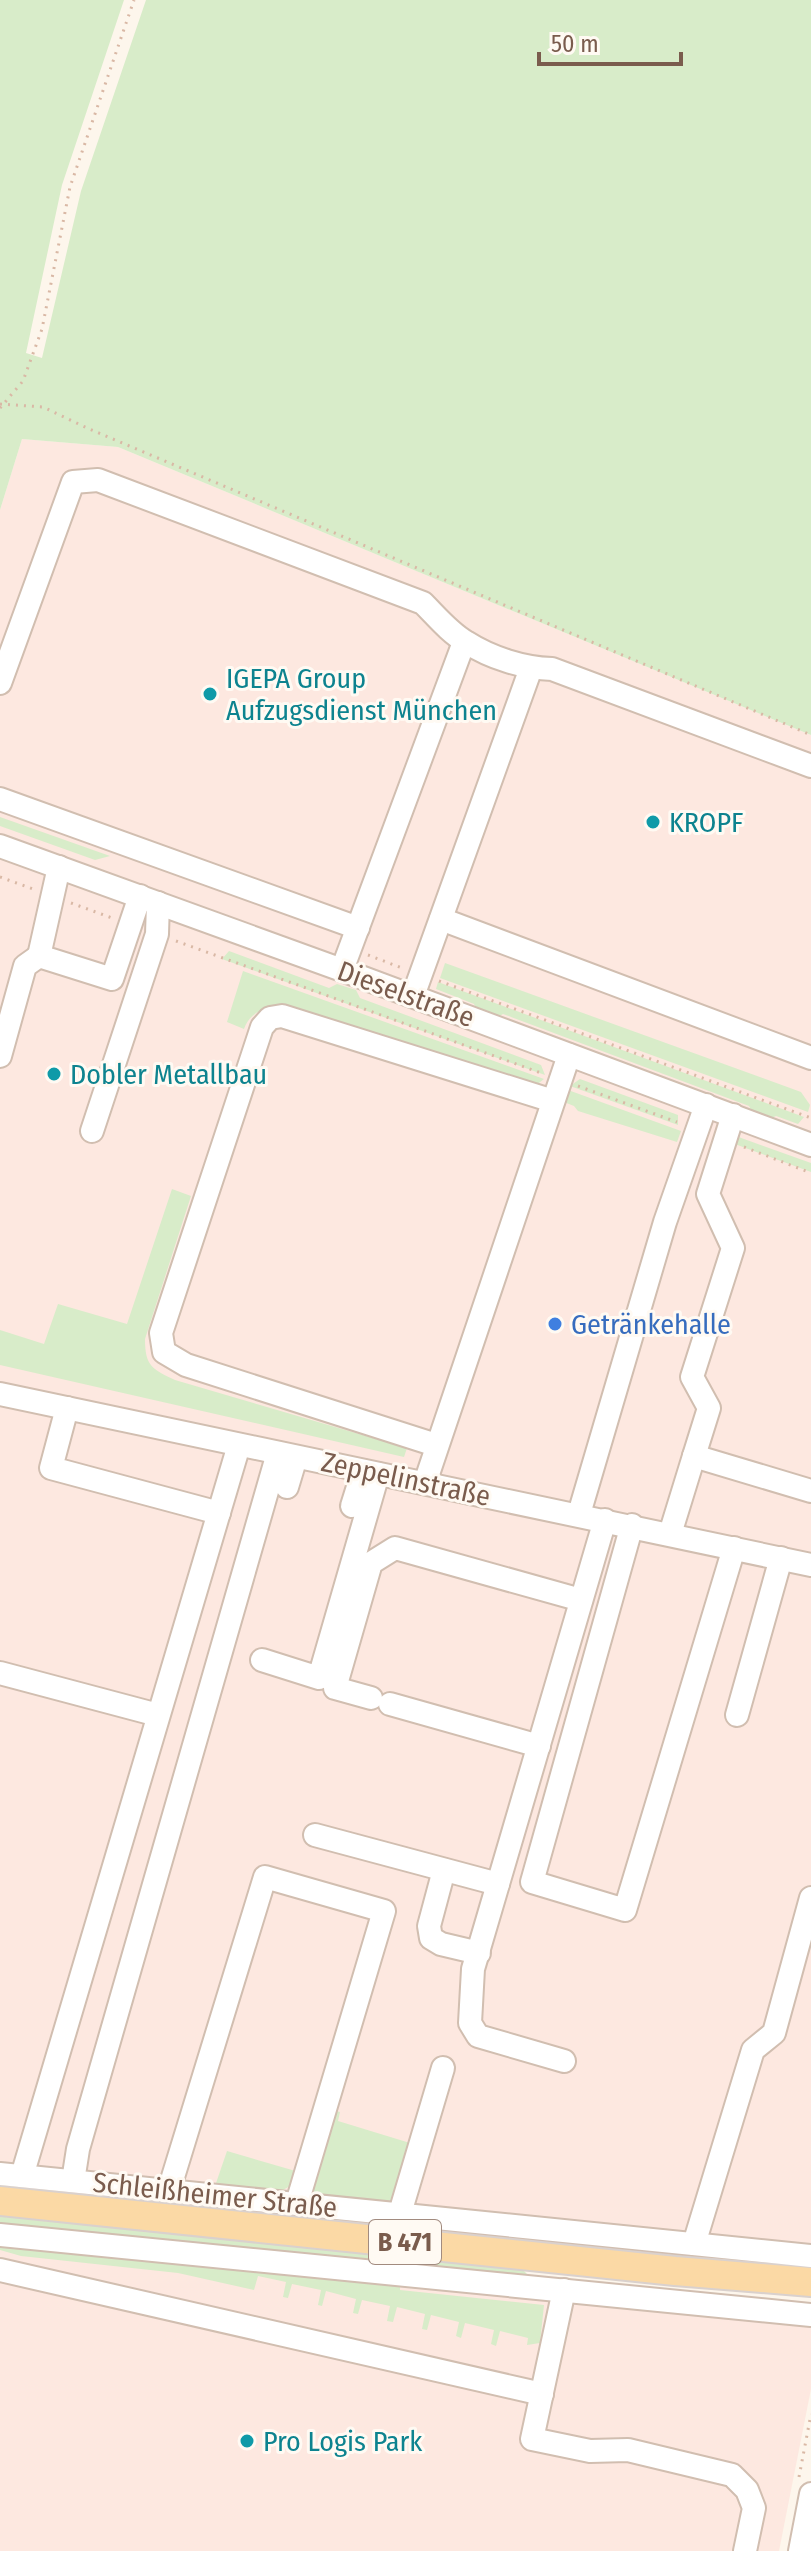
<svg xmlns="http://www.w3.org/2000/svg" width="811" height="2551" viewBox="0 0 811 2551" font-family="'Fira Sans Condensed',sans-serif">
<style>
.commercial{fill:#fde8e0}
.green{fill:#d8ecc9}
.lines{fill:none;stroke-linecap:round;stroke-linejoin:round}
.minor-casing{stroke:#d1beb0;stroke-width:26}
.major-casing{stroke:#dad1cd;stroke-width:32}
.path{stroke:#d9b8a5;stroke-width:3;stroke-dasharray:2 6;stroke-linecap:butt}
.minor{stroke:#fff;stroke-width:22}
.major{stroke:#fbd9a5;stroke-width:28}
.culture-dot{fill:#0f9aa8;stroke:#fffaf3;stroke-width:3}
.shop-dot{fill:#3f7fe0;stroke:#fffaf3;stroke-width:3}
.labels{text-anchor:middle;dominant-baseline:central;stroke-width:6;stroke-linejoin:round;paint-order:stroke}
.shield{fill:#fffaf3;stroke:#a28b7f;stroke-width:2}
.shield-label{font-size:26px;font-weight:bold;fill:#7a5c4d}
.culture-label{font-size:28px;fill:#0d838f;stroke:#fffaf3;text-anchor:start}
.street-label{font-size:28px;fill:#7a5c4d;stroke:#fffaf3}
.shop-label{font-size:28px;fill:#366cbe;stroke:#fffaf3;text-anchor:start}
</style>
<rect width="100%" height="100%" fill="#fdf6ec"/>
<g class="commercial">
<path d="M22 439 118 447 811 735V2287L0 2204V510Z"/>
<path d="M0 2242 811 2323V2389L779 2551H0Z"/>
</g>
<g class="green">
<path d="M0 0H124L62 185 26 353 42 358 81 191 146 0H811V735L118 447 22 439 0 510Z"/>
<path d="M0 817 110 856 95 860 0 826Z"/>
<path d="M229 951 329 988 337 984 356 990 360 998 541 1065 545 1075 222 959Z"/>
<path d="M445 963 801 1092 810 1105 808 1112 440 978Z"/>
<path d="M243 971 544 1079 535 1086 278 1007C263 1007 249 1014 244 1029L227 1022Z"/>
<path d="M438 982 804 1117 798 1124 776 1116 769 1119 753 1113 749 1106 503 1014 494 1019 477 1011 474 1004 436 989Z"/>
<path d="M580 1079 678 1115V1125L570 1086Z"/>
<path d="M568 1090 681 1131 677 1142 578 1111 574 1106 564 1102Z"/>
<path d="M733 1135 811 1163V1172L732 1143Z"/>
<path d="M172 1189 191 1196 145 1339C145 1366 152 1369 175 1380L407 1448 404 1457 0 1365V1330L44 1344 58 1304 127 1324Z"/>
<path d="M332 2110 340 2112 338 2121 410 2143 391 2204 307 2195Z"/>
<path d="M227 2151 299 2172 296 2183 279 2192 215 2186Z"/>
<path d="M145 2196 811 2265V2272L138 2204Z"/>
<path d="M0 2214 516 2263 530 2277 0 2224Z"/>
<path d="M0 2242 400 2282V2290L544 2305 540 2343 527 2345 528 2338 500 2331 496 2346 491 2344 494 2330 465 2323 461 2338 456 2336 459 2322 431 2315 427 2330 422 2329 425 2314 397 2307 393 2322 387 2321 390 2306 362 2300 358 2314 353 2313 356 2299 326 2291 322 2306 318 2305 321 2290 292 2284 288 2298 283 2297 286 2282 258 2276 254 2290 178 2273 21 2256 0 2250Z"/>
</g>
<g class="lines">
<defs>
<g id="minor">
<path d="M0 683 73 482 98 480 423 603C436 616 450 633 466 642 491 658 523 668 552 669L811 766"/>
<path d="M0 799 358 928"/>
<path d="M0 846 342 970 811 1145"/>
<path d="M59 867 39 956 112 979 140 896"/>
<path d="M441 919 811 1058"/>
<path d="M342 970 464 642"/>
<path d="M413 996 531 668"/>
<path d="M0 1056 25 966 39 956"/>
<path d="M733 1115 708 1194 733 1248 692 1377 709 1408 694 1456 811 1491"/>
<path d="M92 1131 157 934 158 903"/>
<path d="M0 1394 811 1565"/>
<path d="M67 1408 51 1468 219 1513"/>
<path d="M436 1445 186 1365 164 1352 161 1333 262 1027 270 1018 282 1016 553 1101"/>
<path d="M425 1483 569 1055"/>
<path d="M287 1487 296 1457"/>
<path d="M352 1506 363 1471"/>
<path d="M579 1514 665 1222 706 1105"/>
<path d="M632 1525 532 1882 625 1910 734 1548"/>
<path d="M670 1534 694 1456"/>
<path d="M262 1660 319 1678 378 1474"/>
<path d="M0 1673 158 1715"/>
<path d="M371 1698 335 1688 371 1563 395 1548 581 1600"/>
<path d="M390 1704 539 1746"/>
<path d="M737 1715 781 1558"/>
<path d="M315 1835 498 1884"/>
<path d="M444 1870 429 1926 431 1938 441 1944 479 1953"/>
<path d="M564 2061 478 2036 470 2023 473 1969 605 1520"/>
<path d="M0 2174 811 2256"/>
<path d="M22 2176 239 1445"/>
<path d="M73 2181 78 2149 278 1453"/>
<path d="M169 2190 265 1877 384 1911 297 2203"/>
<path d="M400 2213 443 2068"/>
<path d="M0 2235 811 2315"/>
<path d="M694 2244 753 2050 774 2033 811 1898"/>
<path d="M0 2270 542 2394"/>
<path d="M564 2290 532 2439 590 2451 628 2450 732 2475 747 2490 754 2508 745 2551"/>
<path d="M800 2551 811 2494"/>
</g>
<path id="major" d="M0 2201 675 2271 811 2282"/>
</defs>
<use href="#minor" class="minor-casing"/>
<use href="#major" class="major-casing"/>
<g class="path">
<path d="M0 404 43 407 87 428 811 735"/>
<path d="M0 408 23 381 42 329 70 187 134 0"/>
<path d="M0 877 33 889"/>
<path d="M71 903 112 918"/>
<path d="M176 941 541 1073"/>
<path d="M368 955 402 968"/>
<path d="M439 981 811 1118"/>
<path d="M578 1086 677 1122"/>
<path d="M744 1147 811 1173"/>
<path d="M799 2477 811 2414"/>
</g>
<use href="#minor" class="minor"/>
<use href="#major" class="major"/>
</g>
<g class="culture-dot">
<circle cx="210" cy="694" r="8"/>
<circle cx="653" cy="822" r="8"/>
<circle cx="54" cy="1074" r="8"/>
<circle cx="247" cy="2441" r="8"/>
</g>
<circle class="shop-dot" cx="555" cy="1324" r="8"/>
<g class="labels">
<rect class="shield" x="369" y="2220" width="72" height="44" rx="6"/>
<g class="shield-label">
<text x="405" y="2242">B 471</text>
</g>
<g class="culture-label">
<text x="226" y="678">IGEPA Group<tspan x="226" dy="32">Aufzugsdienst München</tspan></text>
<text x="669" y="822">KROPF</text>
<text x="70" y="1074">Dobler Metallbau</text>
<text x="263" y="2441">Pro Logis Park</text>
</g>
<g class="street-label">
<text transform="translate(406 994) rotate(20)">Dieselstraße</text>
<text transform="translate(406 1479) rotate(12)">Zeppelinstraße</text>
<text transform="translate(215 2195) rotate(6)">Schleißheimer Straße</text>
</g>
<g class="shop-label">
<text x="571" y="1324">Getränkehalle</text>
</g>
</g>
<path d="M539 52v12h142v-12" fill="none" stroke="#7a5c4d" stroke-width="4"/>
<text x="551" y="52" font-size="24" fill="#7a5c4d" stroke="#fffaf3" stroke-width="6" paint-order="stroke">50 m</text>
</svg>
